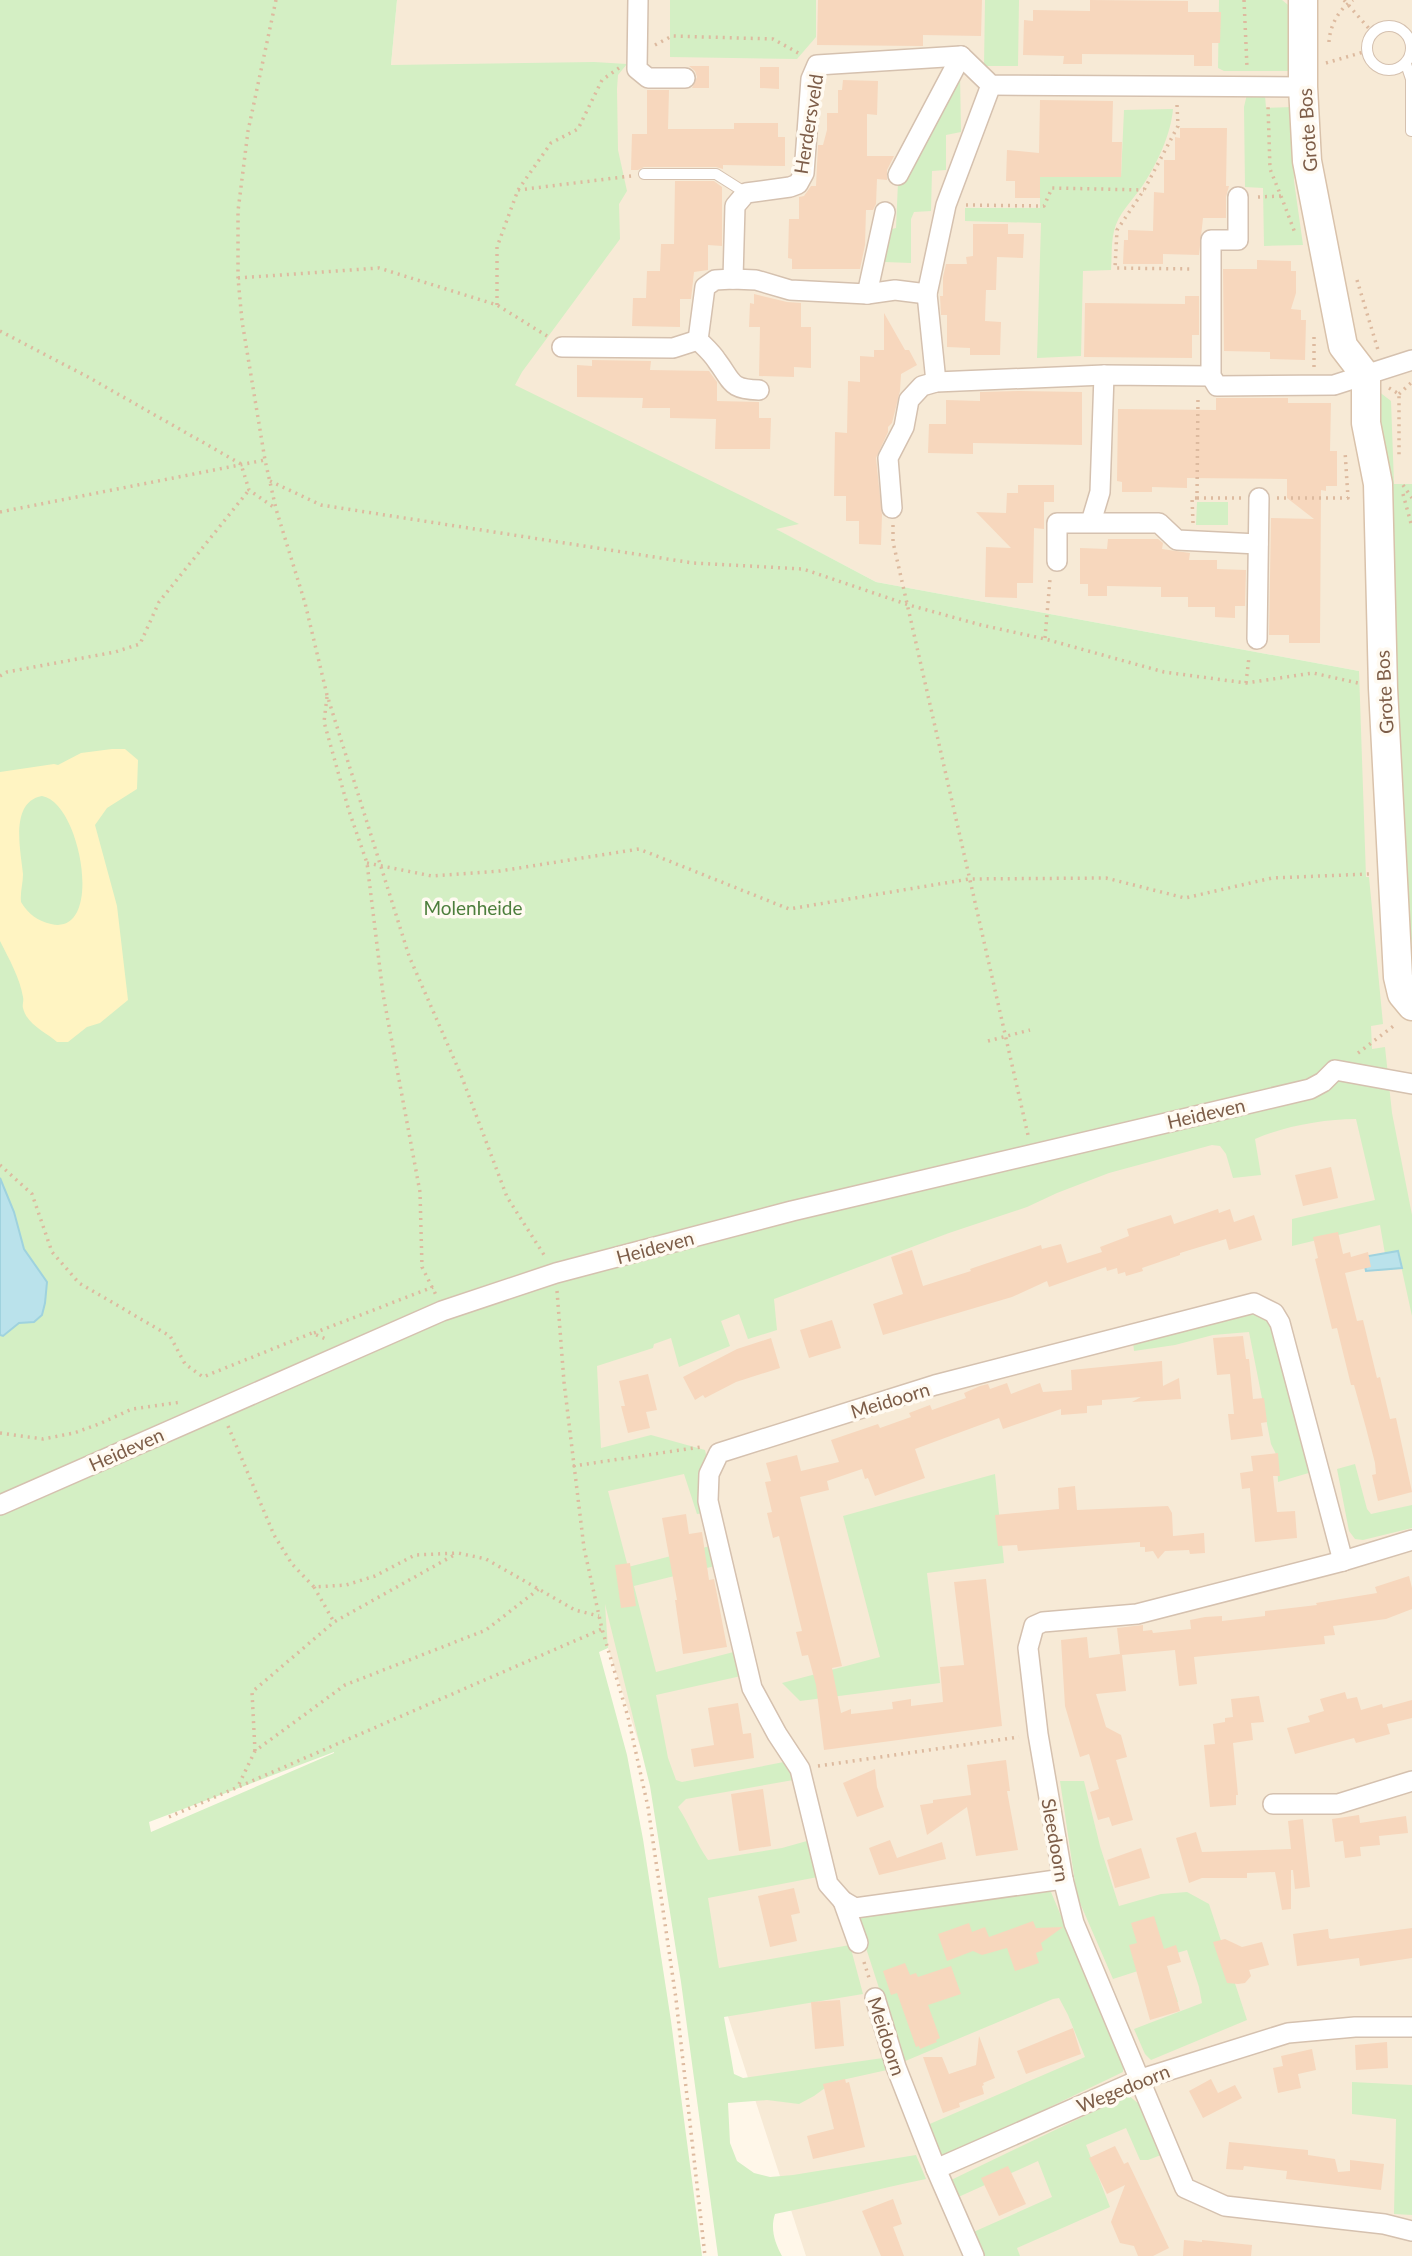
<svg xmlns="http://www.w3.org/2000/svg" width="1412" height="2256" viewBox="0 0 1412 2256" font-family="Lato,sans-serif">
<style>
.residential{fill:#f7ead6}
.green{fill:#d4efc4;fill-rule:evenodd}
.sand{fill:#fff4c2;fill-rule:evenodd}
.water{fill:#bae2eb;stroke:#9fd2de;stroke-width:2}
.building{fill:#f7d7bd}
.lines{fill:none;stroke-linecap:round;stroke-linejoin:round}
.lane-casing{stroke:#d5c1af;stroke-width:12}
.street-casing{stroke:#d5c1af;stroke-width:22}
.secondary-casing{stroke:#d9c2ab;stroke-width:31}
.path{stroke:#ddba9f;stroke-width:3.5;stroke-dasharray:2 5;stroke-linecap:butt}
.lane{stroke:#fff;stroke-width:10}
.street{stroke:#fff;stroke-width:19}
.secondary{stroke:#fff;stroke-width:28}
.labels{text-anchor:middle;dominant-baseline:central;stroke-width:7;stroke-linejoin:round;paint-order:stroke}
.street-label{font-size:19px;fill:#7d5d48;stroke:#fffaf1}
.park-label{font-size:19px;fill:#4c7e3c;stroke:#fffaf1}
</style>
<rect width="100%" height="100%" fill="#fff7e9"/>
<path class="residential" d="M397 0H1412V2256H806L608 1648 584 1371 1359 671 876 582 764 523 507 397 391 65Z"/>
<g class="green">
<path d="M0 0H397L391 65 594 62 627 64 618 75 617 89 618 150 627 191 619 204 620 239 522 372 515 385 799 524 776 529 876 582 1359 671 1366 877H1369L1383 1024 1371 1026 1372 1049 1385 1047 1392 1113 1412 1215V1316L1398 1252 1385 1254 1380 1225 1292 1246V1219L1375 1200 1356 1119C1324 1119 1285 1126 1255 1139L1261 1175 1233 1178 1226 1154 1220 1146 1212 1145 1109 1173 1057 1193 1027 1207 949 1233 774 1299 777 1330 748 1339 739 1314 721 1321 730 1346 679 1367 671 1338 654 1344 653 1348 597 1366 601 1448 651 1435 705 1450 719 1511 697 1514 684 1474 608 1491 628 1567 726 1542 731 1562 634 1586 656 1672 753 1647 759 1672 656 1695 668 1758 676 1780 682 1782 794 1760 799 1779 686 1799 678 1807C690 1825 696 1843 708 1860L782 1848 814 1839 823 1876 708 1898 719 1968 850 1945 863 1994 724 2017 734 2074 743 2078 883 2058 887 2070 833 2082 814 2096 799 2104 767 2100 728 2103 730 2143 737 2161 754 2173 770 2177 793 2175 916 2155 926 2179C875 2189 826 2204 775 2214 770 2229 775 2243 782 2256H718L681 1982 650 1786 605 1604 608 1648 599 1652 627 1755 643 1839 671 2021 702 2256H0ZM334 1752V1753L151 1832 149 1822Z"/>
<path d="M670 0H816V37L797 59 670 57Z"/>
<path d="M985 0H1019L1018 66H984Z"/>
<path d="M1219 0H1282L1293 9 1292 71H1224L1218 68Z"/>
<path d="M960 73 961 132 946 135V170L932 171 931 211 914 212 911 219V263L885 262V231L896 228 898 182Z"/>
<path d="M1247 94 1265 95 1266 108 1293 107 1294 181 1303 245 1264 246 1263 188 1245 187 1244 107Z"/>
<path d="M1173 109C1171 134 1157 164 1143 185 1133 200 1118 213 1114 231 1111 243 1112 257 1111 270L1083 271 1081 356 1037 358 1041 223 965 221V208H1040V177H1121L1124 110Z"/>
<path d="M1378 391 1391 401 1394 484H1412V946L1401 859 1373 413Z"/>
<path d="M1197 502H1228V525H1196Z"/>
<path d="M1233 1302 1279 1323 1312 1472 1278 1482 1277 1456 1271 1444 1249 1332 1213 1335 1175 1345 1134 1351 1132 1332Z"/>
<path d="M1355 1464 1367 1509 1371 1514 1412 1505V1528L1363 1540 1355 1539 1349 1531 1337 1469Z"/>
<path d="M995 1474 1004 1563 927 1573 940 1683 800 1701 782 1683 880 1657 843 1516Z"/>
<path d="M1060 1781H1084L1100 1846 1119 1906 1161 1894 1187 1892 1209 1904 1247 2020 1151 2060 1145 2054 1134 2029 1202 2003 1199 1987 1187 1950 1163 1957 1178 2002 1154 2010 1141 1970 1113 1979 1077 1896Z"/>
<path d="M1036 1892H1051L1123 2063V2072L941 2159 925 2126 1085 2057 1068 2015 1059 1998 1053 1999 903 2062 854 1911Z"/>
<path d="M1352 2082 1412 2085V2215L1394 2214 1396 2119 1352 2114Z"/>
<path d="M1128 2095 1139 2104 1161 2155 1148 2160H1140L1126 2128 1086 2145 1110 2207 1017 2248 1020 2256H979L969 2234 1052 2197 1038 2161 954 2199 949 2181Z"/>
</g>
<path class="sand" d="M112 749H125L138 760 137 789 107 808 95 825 117 906 128 1000 100 1023 87 1027 68 1042H57C46 1032 27 1025 23 1008 22 1005 24 1001 23 997 20 978 9 959 0 941V772L54 764 58 765 81 753ZM42 796C81 802 105 937 51 924 38 921 28 914 21 902 20 892 23 884 23 874 21 852 9 802 42 796Z"/>
<g class="water">
<path d="M0 1178 14 1212 24 1249 47 1282 45 1303 42 1315 34 1322 19 1323 3 1336 0 1335Z"/>
<path d="M1398 1251 1402 1268 1366 1271 1363 1257Z"/>
</g>
<g class="building">
<path d="M818 0H982L981 36 923 35V46L817 45Z"/>
<path d="M1090 0 1188 1V12H1221L1220 43H1212V66H1194V55L1082 54V64H1063L1064 56 1023 55 1024 20 1033 21V10L1090 11Z"/>
<path d="M689 66H709V88H692L697 77 695 71Z"/>
<path d="M760 67H779V89L760 88Z"/>
<path d="M843 80 878 81 877 115 867 114V156H894L887 170V180L877 179 876 204 873 210H866L865 245 860 269H792V259L788 258 789 219H799V197L804 196 811 186H816L818 145H823L827 130V113H838V90H842Z"/>
<path d="M647 90H669L668 129H734V123H778V137H785V166L723 165V169L716 167H644L638 170H631L632 134H647Z"/>
<path d="M1040 100 1113 101 1112 142H1122L1121 177H1040V198H1015V181H1006L1007 150 1039 153Z"/>
<path d="M1180 128H1227L1226 186H1229L1226 197V218H1203L1199 255 1163 254V264H1123L1124 240H1128V230L1153 231 1154 192 1164 193V160H1175V137L1180 138Z"/>
<path d="M675 181H714L722 187V246L708 245V270L694 272 691 299H680V327L632 326 633 298H646L647 271H660L661 244H674Z"/>
<path d="M973 224H1008V234H1024L1023 258 997 257 996 290H986L985 321 1001 322 1000 355H970V348L947 347V315H941L940 296H943V277L946 264H967L966 257 973 256Z"/>
<path d="M1257 260 1291 261V271H1296V293L1291 309 1301 310V320H1306L1305 360 1270 359V352L1224 351 1223 269H1257Z"/>
<path d="M754 294 787 302 801 303V327H811V368L794 367V377L759 376 760 327H749L750 303 754 304Z"/>
<path d="M1185 296H1199V335H1192V358L1084 357 1085 303 1185 304Z"/>
<path d="M884 313 905 350H909L917 365 901 374 900 391 892 423 888 427V432L876 458 882 515 881 545 859 544V521H846V496H834L835 432 847 433 848 381 860 382V356L874 357V350H884Z"/>
<path d="M592 360 651 361 650 370 709 371 717 382V401L759 402V418H771L770 449H715L716 419 670 418V408H642L643 398 577 397V365L592 366Z"/>
<path d="M1020 391 1082 392V445L973 443V454L928 453 929 424H946V400L980 401V392Z"/>
<path d="M1216 398H1288V403H1331L1330 451H1337V486H1326V491L1321 490 1320 643H1289V635H1269L1271 518 1314 519 1287 498V479L1187 478V488L1152 487V492H1122V482L1117 481 1118 409 1216 410Z"/>
<path d="M1018 485H1054V502H1044V529L1034 528 1033 583H1017V598L985 597 986 547 1011 548 976 512 1006 513 1007 493H1018Z"/>
<path d="M1108 539H1158L1163 543 1162 549 1190 553 1189 560H1217V569L1246 570 1245 606H1235V618L1215 617V607H1188V597H1161V587L1107 586V596H1088V584H1080V548L1107 549Z"/>
<path d="M1331 1167 1338 1198 1303 1206 1295 1175Z"/>
<path d="M1218 1209 1219 1213 1230 1209 1234 1222 1254 1215 1262 1240 1229 1250 1226 1239 1180 1253V1255L1142 1268 1143 1271 1126 1276 1125 1272 1118 1274 1117 1268 1107 1271 1106 1267 1049 1287 1047 1281 1012 1297 883 1335 873 1304 903 1294 891 1257 912 1250 923 1286 971 1271 970 1269 1041 1245 1042 1249 1061 1244 1067 1263 1102 1252 1100 1247 1129 1236 1127 1229 1171 1215 1174 1224Z"/>
<path d="M1338 1232 1343 1254 1350 1252 1351 1257 1368 1252 1371 1267 1345 1273 1357 1321 1363 1320 1377 1378 1380 1377 1390 1419 1396 1418 1412 1492 1378 1501 1372 1475 1376 1474 1375 1463 1366 1428 1354 1385H1351L1337 1328 1332 1329 1315 1259 1318 1258 1313 1237Z"/>
<path d="M832 1320 841 1348 809 1358 800 1330Z"/>
<path d="M1243 1336 1246 1359H1249L1253 1399 1264 1398 1267 1422 1261 1423 1263 1436 1231 1440 1228 1414H1234L1230 1374 1217 1375 1213 1338Z"/>
<path d="M771 1338 780 1368 736 1382 705 1398 703 1395 695 1400 683 1377 737 1349Z"/>
<path d="M1162 1361 1163 1386 1179 1378 1181 1399 1132 1402 1141 1397 1102 1400V1405L1087 1406V1413L1061 1415V1409L1003 1429 999 1418 915 1449 925 1478 875 1496 868 1478 865 1479 862 1469 827 1481 829 1490 800 1497 842 1666 832 1668 841 1713 851 1709V1714L893 1709 892 1702 911 1699V1706L943 1702 940 1667 964 1665 954 1582 986 1579 1002 1726 824 1750 816 1685 808 1655 802 1656 796 1632 802 1631 779 1536 773 1538 767 1513 772 1512 765 1482 771 1481 766 1463 797 1455 801 1471 839 1462 831 1440 878 1424 880 1428 911 1417 909 1413 930 1405 932 1410 966 1398 964 1393 980 1386 988 1384 990 1389 1007 1383 1011 1394 1040 1383 1043 1392 1072 1390 1071 1370Z"/>
<path d="M648 1374 657 1410 646 1412 650 1428 628 1433 621 1406H625L619 1381Z"/>
<path d="M1278 1453 1280 1476H1273L1277 1512 1295 1511 1297 1538 1255 1542 1250 1488 1242 1489 1240 1473 1253 1471 1251 1456Z"/>
<path d="M1075 1486 1077 1510 1168 1506 1172 1513 1173 1536 1204 1533 1205 1553 1190 1554 1189 1550 1165 1551 1158 1559 1153 1551 1145 1552V1547H1140V1542L1018 1551 1017 1545 998 1546 995 1515 1059 1509 1058 1488Z"/>
<path d="M686 1514 689 1534 702 1532 709 1580 714 1579 727 1647 683 1654 675 1600H677L662 1518Z"/>
<path d="M630 1563 636 1606 621 1608 615 1565Z"/>
<path d="M1409 1576 1412 1588V1609L1386 1619 1333 1626 1335 1635 1324 1636 1325 1644 1194 1657 1197 1684 1179 1686 1175 1650 1122 1655 1126 1691 1096 1694 1106 1727 1121 1735 1127 1757 1116 1760 1133 1820 1112 1826 1109 1817 1098 1820 1090 1792 1099 1789 1089 1754 1080 1757 1065 1706 1061 1640 1087 1637 1089 1658 1120 1654 1117 1628 1143 1625V1631L1152 1630 1153 1633 1191 1629 1190 1620 1205 1617 1222 1616V1621L1265 1616V1611L1317 1605 1316 1603 1377 1593 1375 1587Z"/>
<path d="M1345 1692 1347 1699 1357 1697 1361 1710 1382 1704 1383 1708 1412 1700V1718L1387 1724 1390 1734 1356 1743 1354 1738 1295 1754 1287 1728 1310 1722 1308 1716 1324 1711 1320 1699Z"/>
<path d="M1259 1696 1264 1722 1251 1723 1253 1740 1233 1743 1238 1795H1236V1805L1210 1807 1204 1745 1215 1744 1213 1724 1225 1722V1718L1233 1717 1231 1699Z"/>
<path d="M738 1703 743 1734 751 1733 754 1758 694 1767 691 1749 714 1745 708 1708Z"/>
<path d="M1006 1760 1010 1791H1007L1018 1850 976 1856 967 1807 927 1835 920 1805 933 1803V1800L971 1795 967 1765Z"/>
<path d="M875 1769 877 1787 884 1807 857 1817 843 1783Z"/>
<path d="M763 1789 771 1846 739 1851 731 1794Z"/>
<path d="M1359 1815 1360 1823 1406 1816 1408 1833 1379 1836 1380 1845 1360 1847 1361 1856 1345 1858 1343 1841 1335 1842 1332 1819Z"/>
<path d="M1303 1819 1310 1887 1295 1889 1293 1870H1291V1909L1282 1910 1275 1872 1247 1873V1878H1202L1189 1883 1176 1838 1196 1832 1202 1852 1291 1849 1288 1821Z"/>
<path d="M890 1840 897 1858 942 1842 946 1859 879 1875 869 1848Z"/>
<path d="M1141 1848 1150 1878 1115 1888 1107 1860Z"/>
<path d="M794 1888 800 1913 791 1915 797 1941 770 1947 758 1896Z"/>
<path d="M1154 1916 1164 1949 1176 1945 1181 1962 1167 1966 1180 2011 1150 2020 1129 1945 1137 1943 1131 1923Z"/>
<path d="M1033 1921 1036 1928 1063 1927 1041 1943 1043 1950 1036 1953 1039 1963 1015 1971 1007 1948 982 1955 973 1951 947 1961 938 1934 969 1923 972 1932 985 1927 989 1937Z"/>
<path d="M1412 1928V1958L1360 1966 1359 1958 1297 1966 1293 1934 1328 1929 1329 1938 1331 1939Z"/>
<path d="M1225 1939 1242 1947 1262 1942 1269 1965 1249 1970 1251 1976 1245 1983 1238 1984 1227 1983 1213 1942Z"/>
<path d="M905 1963 910 1975 916 1973 918 1977 951 1966 961 1994 928 2005 940 2038 936 2040 937 2042 920 2049 919 2046 916 2047 897 1993 891 1995 883 1971Z"/>
<path d="M840 2000 844 2046 815 2049 811 2002Z"/>
<path d="M1073 2028 1081 2054 1026 2074 1017 2051Z"/>
<path d="M979 2036 995 2078 983 2083 984 2085 982 2086 984 2094 959 2103 960 2107 943 2113 923 2057H942L949 2074 976 2065Z"/>
<path d="M1387 2042 1388 2068 1356 2070 1355 2045Z"/>
<path d="M1312 2049 1316 2070 1298 2074 1301 2088 1278 2093 1273 2068 1283 2066 1281 2056Z"/>
<path d="M845 2079 846 2083 849 2082 865 2147 813 2159 807 2136 834 2129 823 2084Z"/>
<path d="M1211 2079 1218 2093 1235 2085 1242 2098 1203 2118 1189 2091Z"/>
<path d="M1229 2142 1308 2150V2155L1335 2159 1338 2172 1350 2171V2160L1384 2164 1381 2190 1286 2179 1287 2171 1244 2166 1243 2170 1226 2169Z"/>
<path d="M1115 2146 1124 2164 1128 2162 1169 2248 1153 2256H1138L1134 2246 1120 2243 1111 2222 1125 2185 1107 2194 1089 2158Z"/>
<path d="M1008 2166 1026 2204 999 2216 981 2178Z"/>
<path d="M893 2199 902 2224 893 2227 904 2256H881L862 2211Z"/>
<path d="M1184 2240 1202 2242V2240L1252 2245 1251 2256H1183Z"/>
</g>
<g class="lines">
<defs>
<g id="lane">
<circle cx="1389" cy="48" r="22"/>
<path d="M1406 64 1411 79V131"/>
<path d="M644 174H716L746 193"/>
</g>
<g id="street">
<path d="M638 0 637 69 648 78H685"/>
<path d="M898 175 961 56"/>
<path d="M1238 197V240H1211V376L1217 386 1334 385 1412 360"/>
<path d="M733 279 735 206 746 193 790 187 798 184 804 173 811 79 817 65 961 56 991 85 1303 87"/>
<path d="M867 294 885 212"/>
<path d="M562 347 673 348 698 340"/>
<path d="M936 382 927 294 946 205 991 85"/>
<path d="M759 390C729 389 733 382 717 361 712 353 705 347 698 340L705 287 715 280 733 279 756 280 790 290 867 294 895 290 927 294"/>
<path d="M892 508 888 458 904 427 909 400 922 386 936 382 1104 375 1211 376"/>
<path d="M1091 522 1100 492 1104 375"/>
<path d="M1057 561V523H1159L1177 540 1258 544"/>
<path d="M1257 639 1259 498"/>
<path d="M0 1505 442 1311 556 1273 792 1211 1310 1089 1323 1082 1335 1070 1412 1084"/>
<path d="M1412 1540 1343 1561 1137 1614 1043 1622 1034 1626 1028 1648 1038 1734 1063 1879 1074 1923 1185 2188 1225 2206 1384 2224 1412 2231"/>
<path d="M1273 1804H1338L1412 1781"/>
<path d="M1063 1879 855 1908 843 1901 828 1884 800 1769 777 1734 752 1688 708 1501 709 1474 719 1453 935 1385 1254 1303 1274 1313 1280 1323 1343 1561"/>
<path d="M843 1901 858 1943"/>
<path d="M875 1998 896 2067 936 2169"/>
<path d="M974 2256 936 2169 1141 2079 1288 2033 1355 2027H1412"/>
</g>
<path id="secondary" d="M1303 0V87L1307 161 1343 346 1366 376V423L1378 484 1383 688 1398 977 1402 994 1412 1006"/>
</defs>
<use href="#lane" class="lane-casing"/>
<use href="#street" class="street-casing"/>
<use href="#secondary" class="secondary-casing"/>
<g class="path">
<path d="M276 0 248 131 238 211V278L242 321 265 460 276 509 305 603 327 695 409 956 461 1075 507 1197 546 1258"/>
<path d="M1244 0 1247 67"/>
<path d="M1344 0 1372 32"/>
<path d="M1329 42C1330 25 1339 9 1353 0"/>
<path d="M655 45 672 36 773 39 802 55"/>
<path d="M1326 63 1367 51"/>
<path d="M1177 105 1178 126 1144 190 1117 230 1115 268 1194 269"/>
<path d="M518 190 631 176"/>
<path d="M1281 196 1295 233"/>
<path d="M1258 197 1281 196 1270 169 1268 106"/>
<path d="M966 205 1044 206 1052 188 1144 190"/>
<path d="M238 278 379 268 497 305 547 336"/>
<path d="M1357 280 1378 350"/>
<path d="M497 305V247L518 190 551 143 578 129 602 80 619 68"/>
<path d="M0 331 88 377 241 464 249 490 275 508"/>
<path d="M1314 367V333"/>
<path d="M1389 388 1399 394V459"/>
<path d="M1399 394 1412 382"/>
<path d="M270 481 321 505 693 563 803 569 909 605 981 625 1045 639 1164 672 1246 683 1313 673 1358 683"/>
<path d="M1403 485 1412 498"/>
<path d="M1403 494 1412 527"/>
<path d="M1197 498H1241"/>
<path d="M1277 498H1348L1345 451"/>
<path d="M0 512 265 460"/>
<path d="M1193 523 1192 498H1197L1198 396"/>
<path d="M893 525V542L1028 1135"/>
<path d="M1045 638 1050 579"/>
<path d="M0 676 7 672 115 652 140 644 159 602 249 490"/>
<path d="M1246 683 1249 657"/>
<path d="M327 697 324 722 349 811 367 863 383 994 420 1192 422 1267 436 1295"/>
<path d="M367 863 432 876 500 871 639 849 789 909 969 879 1106 878 1185 898 1272 878 1369 874"/>
<path d="M988 1041 1030 1030"/>
<path d="M1358 1053 1396 1024"/>
<path d="M0 1165 32 1194 52 1252 79 1283 170 1336 185 1364 203 1377 312 1333 328 1340"/>
<path d="M557 1291 564 1382 584 1548 602 1629 628 1717 648 1807 676 1999 705 2256"/>
<path d="M314 1333 433 1287"/>
<path d="M228 1426 274 1535 292 1564 314 1587 346 1585 375 1576 415 1555 458 1553 486 1559 575 1610 599 1616"/>
<path d="M0 1433 43 1439 74 1433 99 1424 132 1409 182 1402"/>
<path d="M573 1466 701 1447"/>
<path d="M314 1587 334 1622"/>
<path d="M255 1751 252 1692 334 1622 456 1554"/>
<path d="M818 1766 1019 1737"/>
<path d="M239 1784 255 1751 345 1685 486 1630 540 1588"/>
<path d="M169 1817 602 1629"/>
<path d="M864 1962 870 1981"/>
</g>
<use href="#lane" class="lane"/>
<use href="#street" class="street"/>
<use href="#secondary" class="secondary"/>
</g>
<g class="labels">
<g class="street-label">
<text transform="translate(808 124) rotate(-81)">Herdersveld</text>
<text transform="translate(1307 130) rotate(-94)">Grote Bos</text>
<text transform="translate(1384 692) rotate(-93)">Grote Bos</text>
<text transform="translate(1206 1113) rotate(-13)">Heideven</text>
<text transform="translate(655 1247) rotate(-15)">Heideven</text>
<text transform="translate(890 1400) rotate(-17)">Meidoorn</text>
<text transform="translate(126 1449) rotate(-24)">Heideven</text>
<text transform="translate(1056 1840) rotate(80)">Sleedoorn</text>
<text transform="translate(887 2036) rotate(72)">Meidoorn</text>
<text transform="translate(1123 2088) rotate(-22)">Wegedoorn</text>
</g>
<g class="park-label">
<text x="473" y="907">Molenheide</text>
</g>
</g>
</svg>
